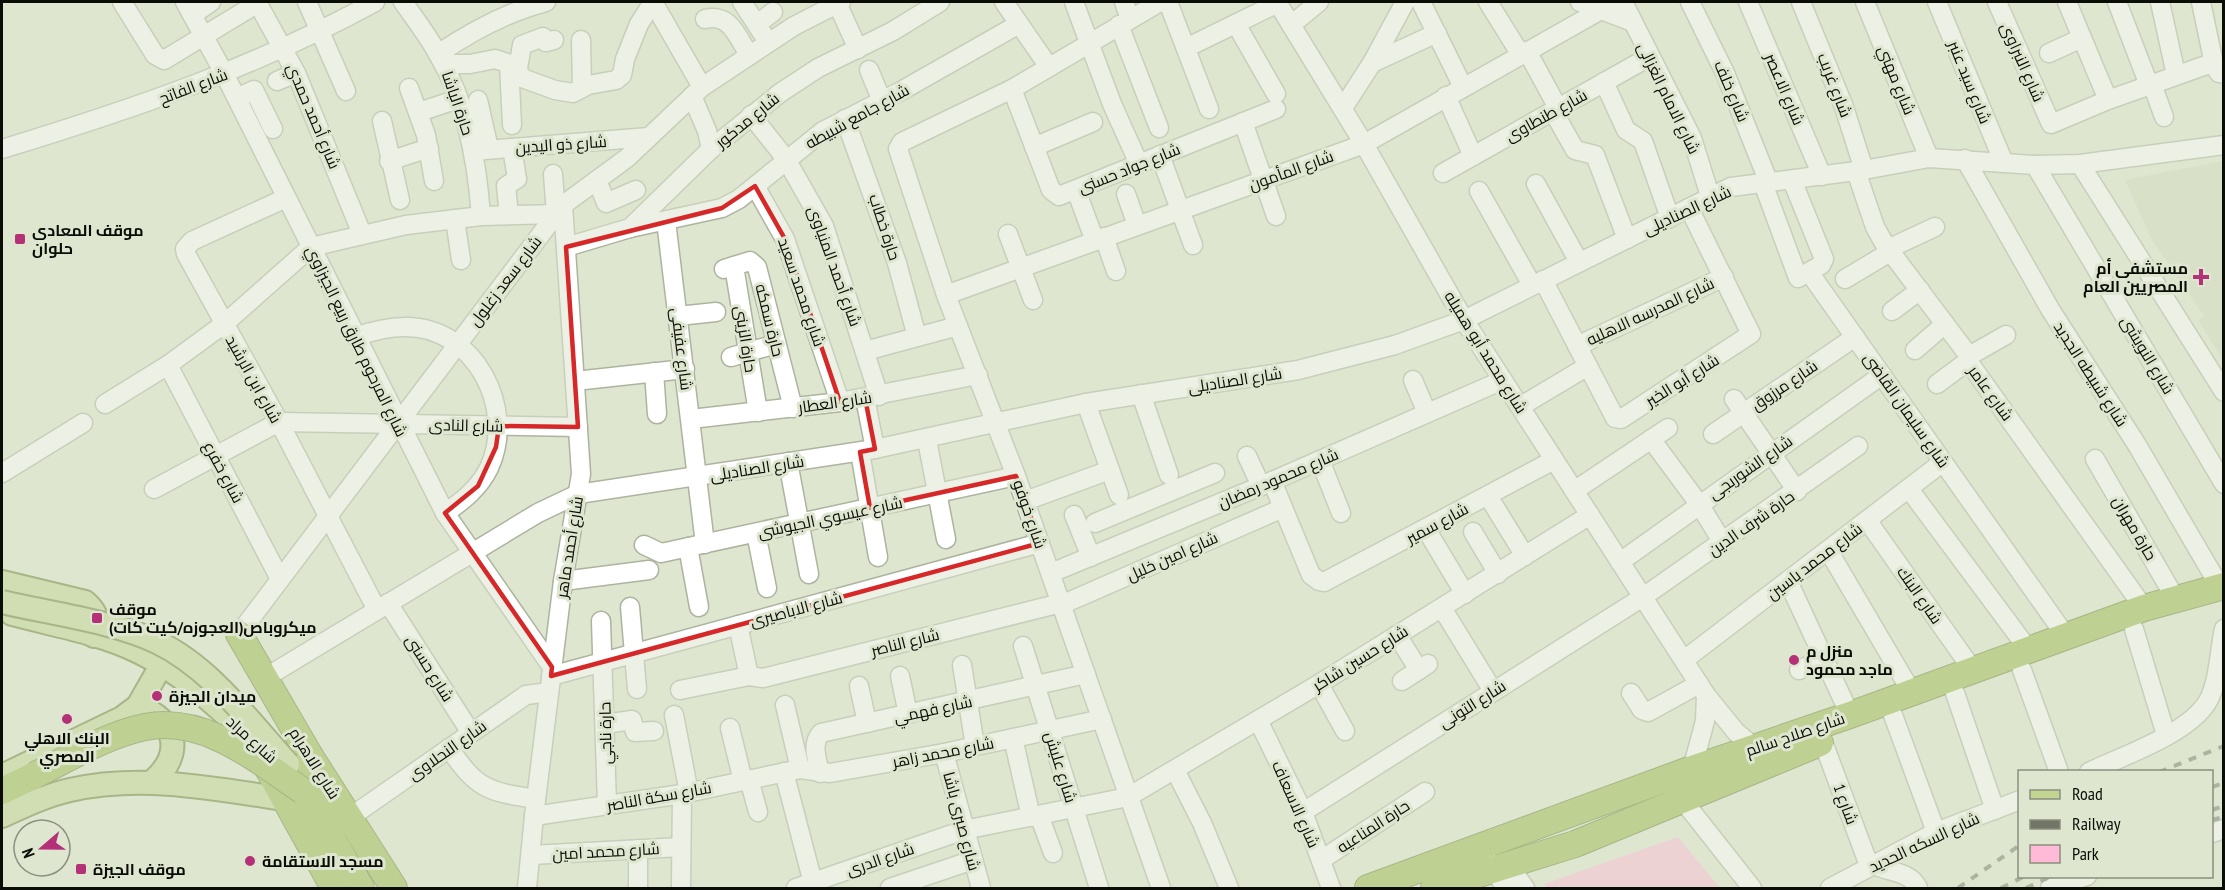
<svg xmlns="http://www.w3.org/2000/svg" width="2225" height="890" viewBox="0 0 2225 890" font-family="'PT Sans Narrow',Cairo,sans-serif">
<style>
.built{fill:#d1dbbe}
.green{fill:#ffbad7}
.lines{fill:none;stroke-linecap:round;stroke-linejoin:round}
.minor-casing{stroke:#acb49f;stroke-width:21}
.major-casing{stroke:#667c30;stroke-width:26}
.highway-casing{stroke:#667c30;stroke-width:28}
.minor{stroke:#fff;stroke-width:18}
.major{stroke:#c1d491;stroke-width:22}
.highway{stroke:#97b747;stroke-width:26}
.rail{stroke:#707566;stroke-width:4;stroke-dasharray:8 8;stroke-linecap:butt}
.major-bridge-casing{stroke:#667c30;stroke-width:26;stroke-linecap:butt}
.highway-bridge-casing{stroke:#667c30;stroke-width:28;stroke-linecap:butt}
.major-bridge{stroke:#c1d491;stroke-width:22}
.highway-bridge{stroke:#97b747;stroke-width:26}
.marked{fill:none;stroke:#d62828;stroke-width:4.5;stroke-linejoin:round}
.poi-dot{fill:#b43077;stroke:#dfe6d0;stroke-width:2}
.labels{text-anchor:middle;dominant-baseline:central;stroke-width:6;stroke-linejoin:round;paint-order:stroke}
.street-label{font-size:16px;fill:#0a0d06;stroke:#dfe6d0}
.poi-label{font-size:16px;font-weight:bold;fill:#0a0d06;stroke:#dfe6d0;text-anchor:start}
</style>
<rect width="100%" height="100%" fill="#dfe6d0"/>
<path class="built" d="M2223 161H2224L2223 360 2198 320 2204 316 2151 238 2125 180Z"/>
<path class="green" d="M1678 837 1720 888H1548L1544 884Z"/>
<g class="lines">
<defs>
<g id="minor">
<path d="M122 2 155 55 164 60 258 3"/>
<path d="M185 2 225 75 445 513 552 667"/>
<path d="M257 2 296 73 362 234"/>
<path d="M307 2 346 91"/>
<path d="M403 2C415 19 429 37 439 56 467 104 477 161 481 216"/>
<path d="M653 2 702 87"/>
<path d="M742 2 768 42"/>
<path d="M1004 2 1049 67"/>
<path d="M1074 2 1112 104 1139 164"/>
<path d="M1124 2 1130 19"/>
<path d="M1160 2 1012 89 902 142 898 149 946 295 1016 476 1161 888"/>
<path d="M1168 2 1209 109"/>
<path d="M1277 2 1364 144 1464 320 1706 695 1736 732 1755 748"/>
<path d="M1421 2 1463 87"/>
<path d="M1488 2 1521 55"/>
<path d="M1580 2 1633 22"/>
<path d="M1623 2 1692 138 1710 196"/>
<path d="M1690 2 1725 73 1769 183"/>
<path d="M1748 2 1822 176"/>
<path d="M1801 2 1844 107 1864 170"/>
<path d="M1865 2 1929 158"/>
<path d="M1937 2 2004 163"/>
<path d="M1997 2 2051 124 2108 100 2212 63 2219 73 2224 74"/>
<path d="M2067 2 2108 100"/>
<path d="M2117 2 2149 85"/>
<path d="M2160 2 2176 75"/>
<path d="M2201 2 2214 64"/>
<path d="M837 3 858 49"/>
<path d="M192 15 211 2"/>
<path d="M705 19C730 13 737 36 749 55"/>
<path d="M757 24 773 12"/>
<path d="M1236 24 1276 94"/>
<path d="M1119 25 1159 128"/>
<path d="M1291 25 1319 2"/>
<path d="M581 40 582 87"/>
<path d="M1186 48 1278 3"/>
<path d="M1527 51 1558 108"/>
<path d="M2049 53 2082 38"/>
<path d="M438 54C472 31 507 12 546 2"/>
<path d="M1372 63 1437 33"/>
<path d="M444 64H470L495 59 516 66 522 78 555 90 573 93 588 85 616 80 622 75 625 59 639 24 653 2"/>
<path d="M509 64 512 125"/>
<path d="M518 68 522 45 543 37 546 42 554 40"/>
<path d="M869 70 882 101"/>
<path d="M277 81 296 73"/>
<path d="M1604 82 1626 130 1643 141 1670 218"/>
<path d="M2152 84 2164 117"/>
<path d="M409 88 426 135 434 181"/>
<path d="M1012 89 1051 190 1059 196 1276 109"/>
<path d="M692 96 707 131 711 149"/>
<path d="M1446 96 1473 156"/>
<path d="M237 98 254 90 273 129"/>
<path d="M478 100 489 149"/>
<path d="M1343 108 1372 63 1405 2"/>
<path d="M1553 111 1575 150 1595 155 1627 239"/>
<path d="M419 112 458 99"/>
<path d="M751 115 786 159 824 226 879 396"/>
<path d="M845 119 897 263 917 337"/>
<path d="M382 121 400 200"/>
<path d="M1243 122 1276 216"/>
<path d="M1034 147 1093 122"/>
<path d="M2 149C133 109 254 68 375 2"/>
<path d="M473 151 649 137"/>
<path d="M1160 155 1193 245"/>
<path d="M1965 159 2050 309 2137 445 2220 587"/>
<path d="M389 161 429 148"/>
<path d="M2080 164 2224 392"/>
<path d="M2035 165 2224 484"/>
<path d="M1856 171 1875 227 1884 243 1969 356 1968 361 2144 608"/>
<path d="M1443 173 1649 57"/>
<path d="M597 180 606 203 636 190"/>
<path d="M1763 183 1798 278 1821 265 1824 259 1792 180"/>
<path d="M1536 184 1579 262"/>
<path d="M755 186 785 239 840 402"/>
<path d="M1076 190 1095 241"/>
<path d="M1479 191 1532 285"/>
<path d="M1126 194 1137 225"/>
<path d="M286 198 192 241 185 249 186 254 279 422 377 610"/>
<path d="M509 215 506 186 517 179 512 148"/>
<path d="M455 219 461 260"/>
<path d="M666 221 705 544"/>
<path d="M630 228 722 208 739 199 823 131 901 91 1019 24"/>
<path d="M1008 234 1033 300"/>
<path d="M1104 237 1116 271"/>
<path d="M566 247 630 228 711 149 780 93 818 68 893 31 940 2"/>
<path d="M1888 249 1935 227"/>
<path d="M734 266 758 412"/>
<path d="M724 269 750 261 757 267 793 408"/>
<path d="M1809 272 2065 635"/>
<path d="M1845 279 1890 252"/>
<path d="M1543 280 1615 418 1621 419 1751 334 1689 208"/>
<path d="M946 295 1364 144 1615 2"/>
<path d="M1892 311 1920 290"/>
<path d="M678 316 716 312"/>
<path d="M355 337C372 331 387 327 405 327 474 326 517 408 489 468 479 488 463 501 445 513"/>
<path d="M1577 346 1724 277"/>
<path d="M1915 350 1945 324"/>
<path d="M865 351 958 326"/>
<path d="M1969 356 2006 335"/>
<path d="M731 357 776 344"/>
<path d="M168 365 280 579"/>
<path d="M654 372 657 414"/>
<path d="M1413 380 1427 413"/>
<path d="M575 381 685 369"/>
<path d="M1937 384 1968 361"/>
<path d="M1141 394 1169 475"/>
<path d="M865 398 875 449"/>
<path d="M1734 399 1797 491"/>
<path d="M1086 403 1119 495"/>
<path d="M105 404 168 365 224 324 311 247 406 225 481 216 556 214 553 174"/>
<path d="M1521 406 1588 366"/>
<path d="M691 419 840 402 978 375"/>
<path d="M1713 434 1855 337"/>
<path d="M1651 439 1699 504 1723 543"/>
<path d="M927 440 946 539"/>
<path d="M860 452 878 557"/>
<path d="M1247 456 1261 486"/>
<path d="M2095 459 2175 598"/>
<path d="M1320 460 1341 513"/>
<path d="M788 462 809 574"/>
<path d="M2 473 83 423"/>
<path d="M1272 481 1311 575 1319 581 1324 582 1554 460"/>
<path d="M154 489 279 422 578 427"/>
<path d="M1909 489 2028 649"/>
<path d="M1574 491 1668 428"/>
<path d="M1488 496 1525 556"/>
<path d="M1025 501 1110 470"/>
<path d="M1074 515 1091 557"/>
<path d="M1867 520 1972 669"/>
<path d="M1095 523 1215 473"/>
<path d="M1426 529 1465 594"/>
<path d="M1473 532 1498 574"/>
<path d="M756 533 767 588"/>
<path d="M644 545 661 553 1016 476"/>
<path d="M688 547 699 607"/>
<path d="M1828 550 1911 691"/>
<path d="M1620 562 1882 375"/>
<path d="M1051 573 1261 486 1503 380"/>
<path d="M563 581 649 570"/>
<path d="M1788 581 1850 715"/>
<path d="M388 603 471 733"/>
<path d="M1061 605 1283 508"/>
<path d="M630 607 637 689"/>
<path d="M1442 608 1493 691"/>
<path d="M601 621 607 805"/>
<path d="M738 625 749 676"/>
<path d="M2134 629 2166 735"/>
<path d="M239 634 563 205 627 158 702 87 794 26 841 2"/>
<path d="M1397 635 1419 670"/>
<path d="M1023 646 1099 888"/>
<path d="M1684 660 1943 462"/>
<path d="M962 665 975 746"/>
<path d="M1799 670 1824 658"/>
<path d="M2022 670 2059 772"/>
<path d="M551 676 1040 543"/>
<path d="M749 676 763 678 1061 603"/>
<path d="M900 676 908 714"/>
<path d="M263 679 538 513 578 494 875 449 1086 403 1298 370 1395 345 1464 320 1731 187 1864 170 1929 158 2035 165 2080 164 2224 145"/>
<path d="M1402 681 1428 664"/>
<path d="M1319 684 1345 731"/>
<path d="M859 686 867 723"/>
<path d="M680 690 749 676"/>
<path d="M1631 693 1642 710 1648 712 1699 684"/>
<path d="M1955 693 1995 810"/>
<path d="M785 705 800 769"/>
<path d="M674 715 689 793"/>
<path d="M1893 715 1936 832"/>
<path d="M1258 720 1303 812 1331 888"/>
<path d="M605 724 632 720 635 732 654 731"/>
<path d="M730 728 743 781"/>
<path d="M1013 738 1031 817"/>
<path d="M1823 742 1867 860C1881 873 1910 869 1918 888"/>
<path d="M449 748C477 789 488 792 536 799"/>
<path d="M944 753 981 888"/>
<path d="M1692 769 1705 721 1706 695"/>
<path d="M1175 770 1202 823 1229 888"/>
<path d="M784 772 813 883"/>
<path d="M2089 772C2122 756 2189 734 2208 701 2219 681 2219 651 2224 629"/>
<path d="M820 773C817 759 811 744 821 733L1086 674"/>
<path d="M749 779 758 812"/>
<path d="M1681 798 1752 888"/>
<path d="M1303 812 1643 597 1858 446"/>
<path d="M1039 815 1053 853"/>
<path d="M534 816 682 794 800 769 830 773 944 753 1102 719"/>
<path d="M349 818 526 695 549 692"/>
<path d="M2212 833 2224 829"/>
<path d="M638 849V888"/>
<path d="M531 855 681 847"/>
<path d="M1321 860 1425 792"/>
<path d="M1488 861 1506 888"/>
<path d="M1509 866 1525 888"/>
<path d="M527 888 534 816 563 581 581 474 563 205"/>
<path d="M681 888 682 794"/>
<path d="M796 888 964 830 1128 797 1319 684 1590 515"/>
<path d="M890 888 973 860"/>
<path d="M1830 888 1936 832 2020 800"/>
<path d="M2050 888 2087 876"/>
</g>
<g id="major">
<path d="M2 582 85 602C97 612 100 622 94 636"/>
<path d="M12 614C53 625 101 633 139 652 187 675 226 715 265 751"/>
<path d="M138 706C177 720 184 754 153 781"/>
<path d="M2 776 122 718 138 706 162 664"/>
<path d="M2 816C24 806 47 795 70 790 141 774 212 788 283 799"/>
</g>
<g id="highway">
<path d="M239 634 310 756 394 888"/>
<path d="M251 738 334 888"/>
<path d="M292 772 361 888"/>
<path d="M2 791 35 775"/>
<path d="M1368 888 1692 769 1850 715 2144 608 2224 586"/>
<path d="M1434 888 1575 844 1820 743"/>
</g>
</defs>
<use href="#minor" class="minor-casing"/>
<use href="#major" class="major-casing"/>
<use href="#highway" class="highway-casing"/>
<use href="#minor" class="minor"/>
<use href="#major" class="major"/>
<use href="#highway" class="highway"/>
<g class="rail">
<path d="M2159 772 2224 746"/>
<path d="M2212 787 2224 783"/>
<path d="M2212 810 2224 806"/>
<path d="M2212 820 2224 817"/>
<path d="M1958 888 2020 845"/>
<path d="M2001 888 2025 876"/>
<path d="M2026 888 2052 876"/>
</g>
<defs>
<path id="major-bridge" d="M2 602C48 613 116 622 157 642 210 667 249 721 288 764"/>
<path id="highway-bridge" d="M35 775C70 758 106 735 145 727 204 715 257 760 303 791"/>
</defs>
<use href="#major-bridge" class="major-bridge-casing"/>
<use href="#highway-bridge" class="highway-bridge-casing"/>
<use href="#major-bridge" class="major-bridge"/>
<use href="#highway-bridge" class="highway-bridge"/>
</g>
<path d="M0 0H2225V890H0ZM755 186 785 239 840 402 865 398 875 449 860 452 870 508 1016 476 1040 543 551 676 552 667 445 513 478 486 496 447 499 426 578 427 566 247 722 208Z" fill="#dfe6d0" fill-opacity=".55" fill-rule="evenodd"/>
<path class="marked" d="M755 186 785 239 840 402 865 398 875 449 860 452 870 508 1016 476 1040 543 551 676 552 667 445 513 478 486 496 447 499 426 578 427 566 247 722 208Z"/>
<g class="poi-dot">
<rect x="14" y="233" width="12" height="12" rx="3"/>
<path d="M2198 268h6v6h6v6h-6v6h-6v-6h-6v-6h6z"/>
<rect x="91" y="612" width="12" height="12" rx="3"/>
<circle cx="1794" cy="660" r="6"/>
<circle cx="157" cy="696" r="6"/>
<circle cx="67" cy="719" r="6"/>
<circle cx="250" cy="861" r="6"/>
<rect x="75" y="863" width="12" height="12" rx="3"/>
</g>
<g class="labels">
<g class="street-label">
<text transform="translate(2023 62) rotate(66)">شارع النبراوى</text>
<text transform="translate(1897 80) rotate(68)">شارع مهني</text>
<text transform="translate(1970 82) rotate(68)">شارع سيد عنبر</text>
<text transform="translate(1835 85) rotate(69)">شارع غريب</text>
<text transform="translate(193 86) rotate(-21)">شارع الفاتح</text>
<text transform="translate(1785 89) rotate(67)">شارع الاعصر</text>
<text transform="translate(1732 91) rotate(67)">شارع خلف</text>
<text transform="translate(1669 98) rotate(64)">شارع الامام الغزالى</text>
<text transform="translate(458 103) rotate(71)">حارة الباشا</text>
<text transform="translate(1546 115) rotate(-29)">شارع طنطاوى</text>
<text transform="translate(314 116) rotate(67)">شارع أحمد حمدي</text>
<text transform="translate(857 116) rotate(-29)">شارع جامع شبيطه</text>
<text transform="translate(747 120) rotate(-39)">شارع مدكور</text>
<text transform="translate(561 144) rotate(-4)">شارع ذو اليدين</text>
<text transform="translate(1129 168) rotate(-22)">شارع جواد حسنى</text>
<text transform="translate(1291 170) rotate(-20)">شارع المأمون</text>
<text transform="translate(1687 210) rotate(-25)">شارع الصناديلى</text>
<text transform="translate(885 227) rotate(72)">حارة خطاب</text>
<text transform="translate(835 266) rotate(70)">شارع أحمد المنياوى</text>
<text transform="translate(505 281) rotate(-53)">شارع سعد زغلول</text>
<text transform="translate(802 292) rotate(71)">شارع محمد سعيد</text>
<text transform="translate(1650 311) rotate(-25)">شارع المدرسه الاهليه</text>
<text transform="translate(770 320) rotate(76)">حارة سمكه</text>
<text transform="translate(746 339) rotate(81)">حارة الزينى</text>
<text transform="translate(357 341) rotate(64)">شارع المرحوم طارق ربيع الجيزاوي</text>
<text transform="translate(682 349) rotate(83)">شارع عفيفى</text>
<text transform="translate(1486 352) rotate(58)">شارع محمد أبو هميله</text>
<text transform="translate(2148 355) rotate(59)">شارع النويشى</text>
<text transform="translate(2091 374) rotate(57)">شارع شبيطه الجديد</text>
<text transform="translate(254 379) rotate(61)">شارع ابن الرشيد</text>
<text transform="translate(1235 380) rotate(-9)">شارع الصناديلى</text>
<text transform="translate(1682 380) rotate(-32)">شارع أبو الخير</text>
<text transform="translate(1784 385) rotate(-34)">شارع مرزوق</text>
<text transform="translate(1991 393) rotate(54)">شارع عامر</text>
<text transform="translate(835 402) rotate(-8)">شارع العطار</text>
<text transform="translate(1907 410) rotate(55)">شارع سليمان القاضى</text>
<text transform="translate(466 425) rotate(1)">شارع النادى</text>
<text transform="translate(1750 467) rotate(-35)">شارع الشوربجى</text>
<text transform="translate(757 468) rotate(-9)">شارع الصناديلى</text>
<text transform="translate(224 472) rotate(62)">شارع خفرع</text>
<text transform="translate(1278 478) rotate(-23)">شارع محمود رمضان</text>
<text transform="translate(1030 514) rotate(71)">شارع خوفو</text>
<text transform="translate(830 517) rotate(-12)">شارع عيسوي الجيوشى</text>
<text transform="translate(1437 523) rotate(-28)">شارع سمير</text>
<text transform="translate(1751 523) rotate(-35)">حارة شرف الدين</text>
<text transform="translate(2135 528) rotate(60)">حارة مهران</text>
<text transform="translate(569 547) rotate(-81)">شارع أحمد ماهر</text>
<text transform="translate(1172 556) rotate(-24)">شارع امين خليل</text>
<text transform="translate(1814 561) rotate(-37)">شارع محمد ياسين</text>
<text transform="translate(1920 595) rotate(55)">شارع البنك</text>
<text transform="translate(796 609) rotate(-15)">شارع الاباصيرى</text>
<text transform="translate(905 642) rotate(-14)">شارع الناصر</text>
<text transform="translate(1360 658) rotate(-32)">شارع حسين شاكر</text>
<text transform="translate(430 668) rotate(58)">شارع حسنى</text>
<text transform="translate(1472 704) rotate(-32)">شارع التونى</text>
<text transform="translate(933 709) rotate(-12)">شارع فهمي</text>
<text transform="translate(605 733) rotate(-91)">حارة ناجي</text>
<text transform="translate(1795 734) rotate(-19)">شارع صلاح سالم</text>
<text transform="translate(252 739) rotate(42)">شارع مراد</text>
<text transform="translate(447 750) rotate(-35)">شارع النحلاوى</text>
<text transform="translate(943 752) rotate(-11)">شارع محمد زاهر</text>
<text transform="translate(315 763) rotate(58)">شارع الاهرام</text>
<text transform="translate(1061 767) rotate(73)">شارع عليش</text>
<text transform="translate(659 796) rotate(-10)">شارع سكة الناصر</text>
<text transform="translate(1296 804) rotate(66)">شارع الاسعاف</text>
<text transform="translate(1846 804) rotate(70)">شارع 1</text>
<text transform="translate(962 821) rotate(75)">شارع صبرى باشا</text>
<text transform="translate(1373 826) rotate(-33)">حارة المناعيه</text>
<text transform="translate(1924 842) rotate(-25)">شارع السكه الحديد</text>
<text transform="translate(606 851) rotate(-3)">شارع محمد امين</text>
<text transform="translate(880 859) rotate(-19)">شارع الدرى</text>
</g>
<g class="poi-label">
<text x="32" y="230">موقف المعادى<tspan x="32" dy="18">حلوان</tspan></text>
<text x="2188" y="268" text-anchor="end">مستشفى أم<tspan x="2188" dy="18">المصريين العام</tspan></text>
<text x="109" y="609">موقف<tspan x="109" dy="18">ميكروباص(العجوزه/كيت كات)</tspan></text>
<text x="1806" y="651">منزل م<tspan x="1806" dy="18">ماجد محمود</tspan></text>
<text x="169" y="696">ميدان الجيزة</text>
<text x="67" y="738" text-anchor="middle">البنك الاهلي<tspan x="67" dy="18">المصري</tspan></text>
<text x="262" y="861">مسجد الاستقامة</text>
<text x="93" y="869">موقف الجيزة</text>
</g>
</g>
<rect width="2225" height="890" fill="none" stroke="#0a0d06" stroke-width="6"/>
<rect x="2018" y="770" width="195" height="108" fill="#dfe6d0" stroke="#8a8f7f" stroke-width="1.5"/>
<rect x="2030" y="790" width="30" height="9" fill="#c1d491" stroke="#8a8f7f" stroke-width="1.5"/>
<text x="2072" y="800" font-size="18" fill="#0a0d06">Road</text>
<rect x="2030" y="820" width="30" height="9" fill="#707566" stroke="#8a8f7f" stroke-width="1.5"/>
<text x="2072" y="830" font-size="18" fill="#0a0d06">Railway</text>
<rect x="2030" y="845" width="30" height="18" fill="#ffbad7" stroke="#8a8f7f" stroke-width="1.5"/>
<text x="2072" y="860" font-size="18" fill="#0a0d06">Park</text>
<g transform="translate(42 848) rotate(250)"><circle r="28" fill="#dfe6d0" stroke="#8a8f7f" stroke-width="1.5"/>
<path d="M0-4.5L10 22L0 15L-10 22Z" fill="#b43077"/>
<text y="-9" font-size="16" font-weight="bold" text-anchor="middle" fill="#0a0d06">N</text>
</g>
</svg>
